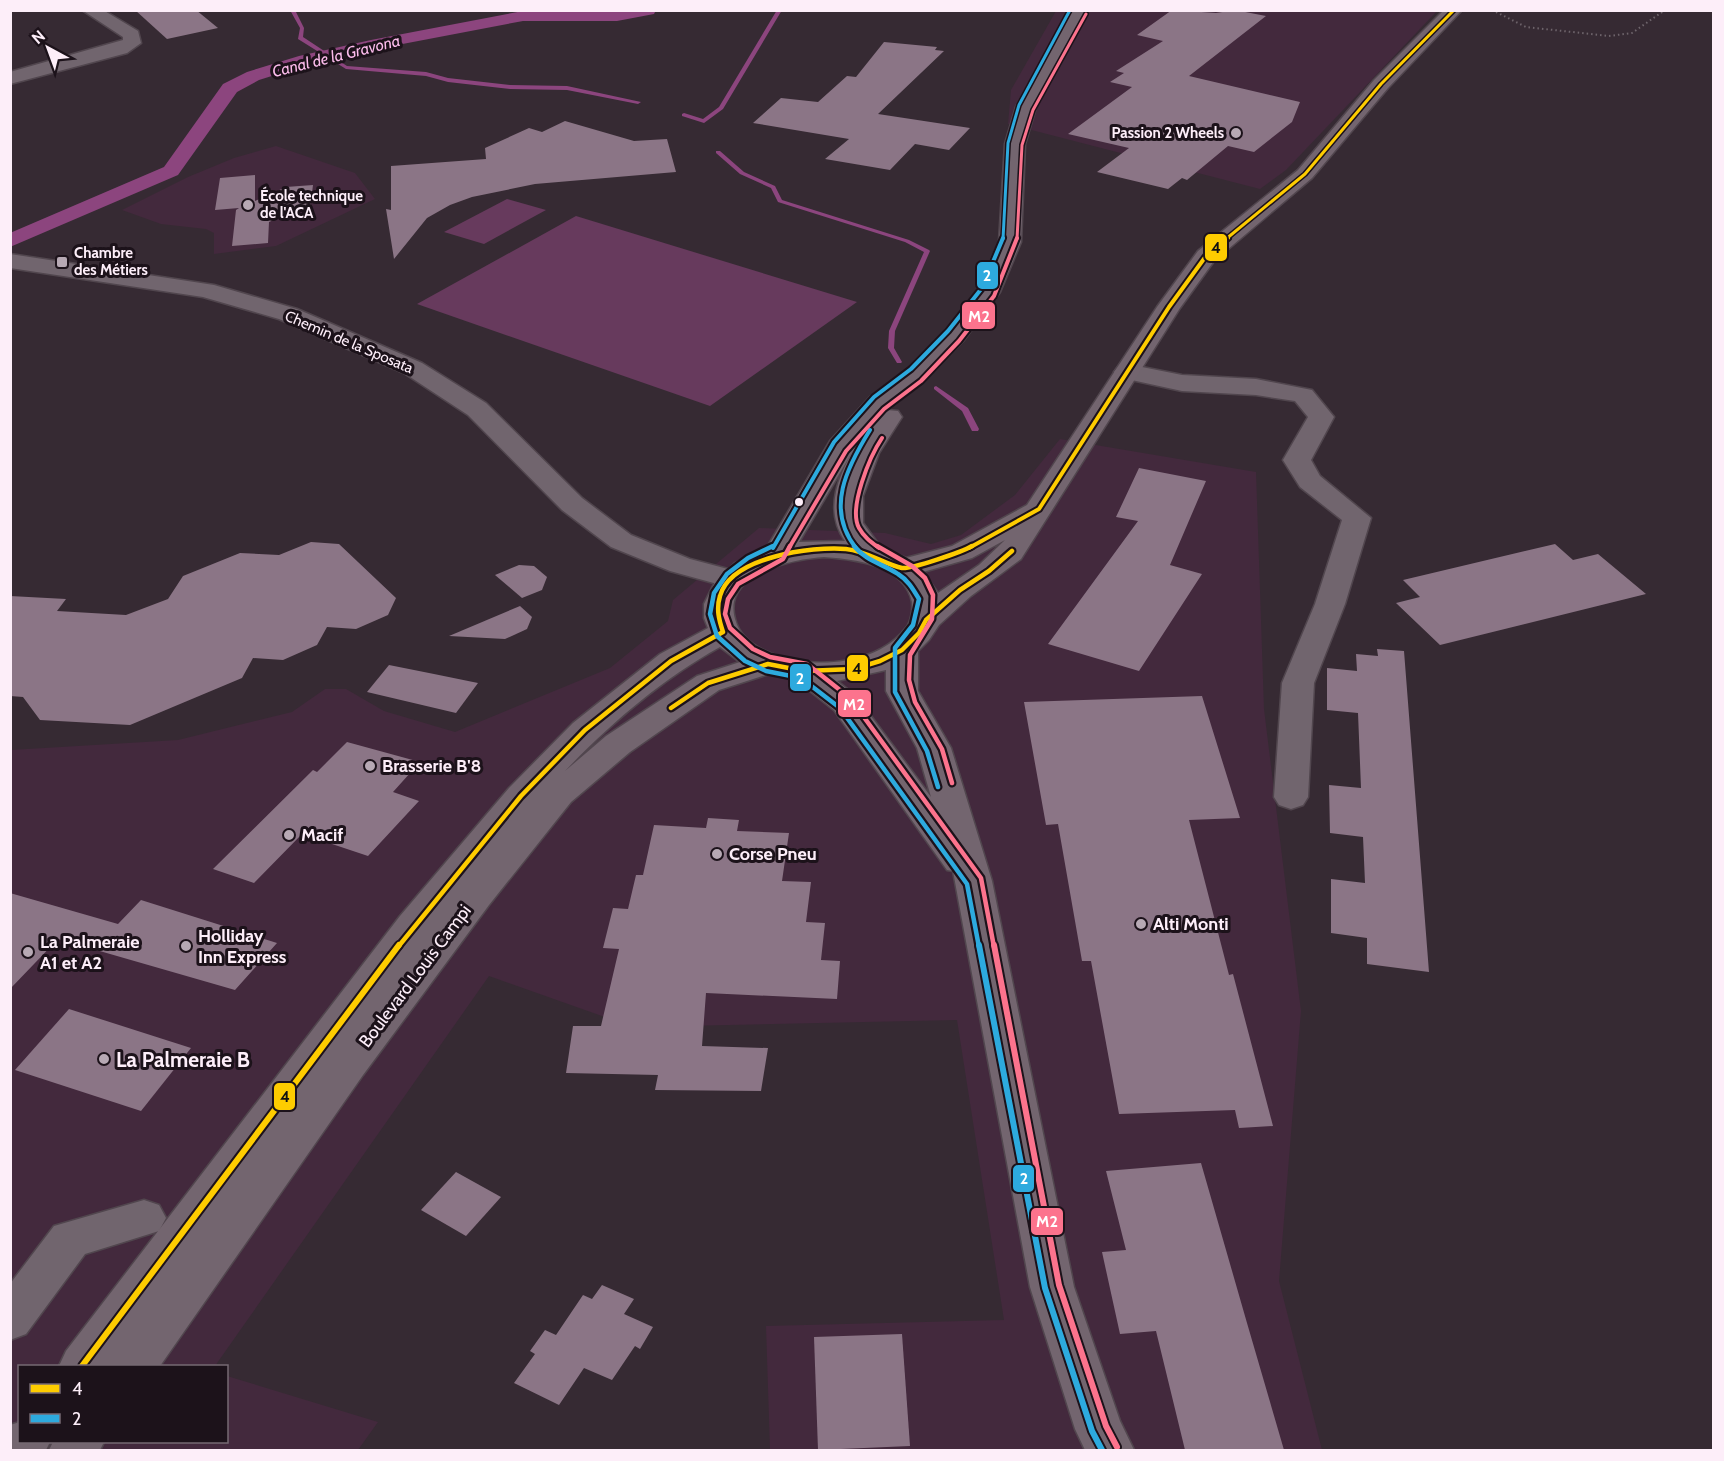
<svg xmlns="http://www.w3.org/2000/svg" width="1724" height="1461" viewBox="0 0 1724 1461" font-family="Cabin,sans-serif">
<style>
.built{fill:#43293d}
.green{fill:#673a5d}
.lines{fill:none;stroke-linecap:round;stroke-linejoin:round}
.stream{fill:#8c457e;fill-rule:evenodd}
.canal{fill:#8c457e;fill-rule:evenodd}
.building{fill:#8b7586}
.minor-casing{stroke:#51464e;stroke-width:3}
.major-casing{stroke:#51464e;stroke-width:3}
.path{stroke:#6e646b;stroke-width:2;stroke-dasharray:1.5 3;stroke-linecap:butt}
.minor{fill:#71656e;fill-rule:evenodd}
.major{fill:#73656f;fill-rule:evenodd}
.bus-1-far3-casing{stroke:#1c121a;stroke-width:6}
.bus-1-far2-casing{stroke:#1c121a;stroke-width:8}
.bus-1-far1-casing{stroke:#1c121a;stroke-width:9}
.bus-1-casing{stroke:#1c121a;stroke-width:10}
.bus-2-far3-casing{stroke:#1c121a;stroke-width:6}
.bus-2-far2-casing{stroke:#1c121a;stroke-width:8}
.bus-2-far1-casing{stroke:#1c121a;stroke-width:9}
.bus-2-casing{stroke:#1c121a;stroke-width:10}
.bus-3-far3-casing{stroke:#1c121a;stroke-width:6}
.bus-3-far2-casing{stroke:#1c121a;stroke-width:8}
.bus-3-far1-casing{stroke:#1c121a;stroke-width:9}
.bus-3-casing{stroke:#1c121a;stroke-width:10}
.bus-1-far3{stroke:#fecc00;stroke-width:3}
.bus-1-far2{stroke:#fecc00;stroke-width:4}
.bus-1-far1{stroke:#fecc00;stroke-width:4.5}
.bus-1{stroke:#fecc00;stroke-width:6}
.bus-2-far3{stroke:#2daade;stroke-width:3}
.bus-2-far2{stroke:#2daade;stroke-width:4}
.bus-2-far1{stroke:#2daade;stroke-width:4.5}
.bus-2{stroke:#2daade;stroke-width:6}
.bus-3-far3{stroke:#fc738d;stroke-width:3}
.bus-3-far2{stroke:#fc738d;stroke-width:4}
.bus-3-far1{stroke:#fc738d;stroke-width:4.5}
.bus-3{stroke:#fc738d;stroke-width:6}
.poi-dot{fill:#b7a9b4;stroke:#1c121a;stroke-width:2}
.bus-dot{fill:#fdeef9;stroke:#1c121a;stroke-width:2}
.labels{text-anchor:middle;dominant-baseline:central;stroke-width:6;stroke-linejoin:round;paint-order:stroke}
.far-poi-label{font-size:15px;font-weight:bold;fill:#fdeef9;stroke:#1c121a;text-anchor:start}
.far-street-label{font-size:15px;fill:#fdeef9;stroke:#1c121a}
.far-water-label{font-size:16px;font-style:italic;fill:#fbbbeb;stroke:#1c121a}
.poi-label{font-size:18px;font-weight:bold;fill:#fdeef9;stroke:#1c121a;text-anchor:start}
.street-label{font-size:18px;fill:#fdeef9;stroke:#1c121a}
.near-poi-label{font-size:21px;font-weight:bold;fill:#fdeef9;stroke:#1c121a;text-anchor:start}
.line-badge{stroke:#1c121a;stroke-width:2}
.badge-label{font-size:16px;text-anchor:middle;font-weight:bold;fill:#fff}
.pale-badge-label{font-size:16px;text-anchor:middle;font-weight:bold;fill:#111}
</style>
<rect width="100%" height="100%" fill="#362a33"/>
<g class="built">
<path d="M1056 11H1437L1286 170 1260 189 1008 124 1011 90Z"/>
<path d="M276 146 355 173 375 199 276 246 214 254V233L206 229 161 224 122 210 188 177 234 158Z"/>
<path d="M1060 439 1256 472 1264 709 1301 1011 1279 1281 1322 1450H770L766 1326 1004 1320 957 1020 633 1027 489 976 215 1366H20V1442H226L227 1376 378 1422 358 1450H11V750L178 740 292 712 325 689H346L384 711 455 732 610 668 668 621 673 600 759 528 885 533 931 544 961 535 1015 495Z"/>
</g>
<g class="green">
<path d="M507 199 546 210 484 244 444 232Z"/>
<path d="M576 216 857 302 710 406 417 304Z"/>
</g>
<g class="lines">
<g class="stream">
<path d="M290 10H295L304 28 303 37 347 66 426 72 448 78 510 85 567 86 641 102 638 104 567 90 510 89 448 82 426 76 346 69 298 39 300 28Z"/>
<path d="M777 10H782L723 109 704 123 682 116V114L684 113 703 119 719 107Z"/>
<path d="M716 151H720L744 172 775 186 782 200 909 240 929 250 930 251 895 331 894 348 902 362 901 363H897L888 348 889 331 924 252 905 242 778 202 771 188 740 174 716 153Z"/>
<path d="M936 386 968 408 979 429 978 431H972L962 411 934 389V387Z"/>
</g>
<path class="canal" d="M656 10 654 14 617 21H523L371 50 310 64 259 80 237 92 178 175 10 247V233L164 167 223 84 247 72 299 56 371 40 523 11Z"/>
</g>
<g class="building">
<path d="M135 10H196L218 28 167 39Z"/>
<path d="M1172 10 1216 13 1235 10 1266 16 1189 76 1300 102 1292 122 1254 152 1228 146 1187 180 1182 178 1168 189 1097 172 1129 148 1068 134 1132 87 1110 82 1124 73 1116 71 1163 41 1137 35Z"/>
<path d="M884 42 937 47 935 50 944 51 878 114 970 128 949 150 915 144 890 170 825 159 849 139 753 123 781 98 818 102 847 76 856 77Z"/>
<path d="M565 121 634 141 667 139 676 172 535 184 472 197 450 205 427 218 394 259 386 209 391 210V166L486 159 485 148 529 128 542 132Z"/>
<path d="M255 175V201L286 187 313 185 310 209 297 210 269 222 268 243 232 246 236 210 239 208 215 210 220 178Z"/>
<path d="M1139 468 1206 481 1170 565 1202 574 1139 671 1048 644 1138 521 1116 517Z"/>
<path d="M311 542 339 544 396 598 388 615 356 629 327 627 317 645 283 660 253 658 242 678 130 725 40 720 23 697 10 696V596L66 599 57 611 126 615 168 599 183 576 240 553 279 555Z"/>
<path d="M1555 544 1573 560 1598 554 1646 594 1440 645 1396 603 1420 597 1403 580Z"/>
<path d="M519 565 534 566 547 577 542 590 522 598 495 575Z"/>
<path d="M520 606 532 617 527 629 505 639 449 636Z"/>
<path d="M1377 649 1404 651 1429 972 1367 964V938L1331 933V879L1365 883 1363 837 1330 833 1329 785 1361 788 1358 713 1327 710V668L1357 671 1356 654 1378 656Z"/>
<path d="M389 665 434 674 478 683 456 713 367 692Z"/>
<path d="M1202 696 1240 818 1189 820 1229 975 1233 974 1273 1126 1239 1128 1235 1110 1119 1114 1091 961H1082L1058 824 1046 825 1024 702Z"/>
<path d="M347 742 420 762 393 792 419 801 368 856 302 834 254 883 213 869 313 770 317 772Z"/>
<path d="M708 818 739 820 737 831 789 833 782 881 811 882 806 922 825 923 821 960 840 961 837 999 706 993 702 1046 768 1048 761 1091 655 1090 658 1075 566 1073 573 1026H601L619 949 603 948 613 908 628 909 636 875H643L654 825 706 828Z"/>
<path d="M10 893 118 924 141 900 277 943 235 990 58 939 10 989Z"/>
<path d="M69 1009 191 1048 141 1111 15 1070Z"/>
<path d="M1201 1163 1247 1323 1284 1450H1185L1156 1331 1120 1334 1102 1252 1126 1250 1106 1171Z"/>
<path d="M456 1172 501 1197 466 1236 421 1210Z"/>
<path d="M602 1285 634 1299 624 1314 653 1327 640 1349 635 1346 612 1380 584 1368 559 1405 514 1383 535 1354 530 1351 545 1330 556 1335 583 1295 592 1299Z"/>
<path d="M902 1334 910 1446 818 1450 814 1337Z"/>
</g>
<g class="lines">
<defs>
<g id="minor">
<path d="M82 10H103L138 31 141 43 127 53 10 84V72L123 40V37Z"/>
<path d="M10 254 214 285 297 309 422 363 486 403 582 498 631 535 690 559 743 573 747 579 743 585 732 588 670 571 611 547 562 510 468 415 404 373 279 319 203 297 10 268Z"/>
<path d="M1127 364 1182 375 1256 379 1312 390 1334 417 1311 460 1320 476 1371 518 1345 604 1314 683 1308 797 1303 805 1291 809 1279 805 1274 797 1282 683 1315 604 1342 520 1300 487 1283 460 1308 417 1295 401 1256 395 1182 391 1118 377 1114 372 1118 367Z"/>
<path d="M144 1200 159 1205 166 1218 159 1231 85 1254 26 1334 10 1340V1284L54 1226Z"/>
</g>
<g id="major">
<path d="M1070 10H1088L1036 107 1025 144 1021 242 1000 292 963 341 925 380 887 410 898 411 902 417 879 453 863 496V523L882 549 906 558 952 546 1027 505 1157 307 1198 251 1298 170 1374 80 1444 10H1462L1388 88 1312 178 1214 261 1180 308 1021 559 971 596 939 625 929 640 918 651V691L951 748 992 881 1074 1287 1120 1421 1134 1450H1085L1075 1429 1030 1287 953 871 947 870 834 710 795 679 769 674 719 690 630 752 571 802 489 905 363 1075 160 1366H59L66 1351 400 916 509 788 573 723 660 654 708 628 704 618V604L715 582 735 563 766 549 830 441 870 397 907 370 945 331 977 291 999 242 1005 144 1016 107ZM857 444C839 474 823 509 845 541L799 542ZM1005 540 979 565 938 593 923 572 972 558ZM824 557C854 559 905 565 912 602 913 610 911 622 906 628 878 664 819 669 778 656 760 650 740 639 735 619 722 573 793 559 824 557ZM720 647 740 662 697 676 606 736 565 771C611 723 662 679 720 647ZM886 670V691L917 748 931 797 856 696 837 681Z"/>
<path d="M20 1422V1442H50L46 1450H10V1425Z"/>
<path d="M53 1442H104L100 1450H49Z"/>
</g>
</defs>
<use href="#minor" class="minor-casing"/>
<use href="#major" class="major-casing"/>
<path class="path" d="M1492 10 1526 27 1609 36 1632 33 1665 10"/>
<use href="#minor" class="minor"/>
<use href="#major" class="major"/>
<defs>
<path id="bus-1-far3" d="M1226 239 1305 174 1381 84 1454 10"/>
<path id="bus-1-far2" d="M969 548 1039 509 1169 307 1206 256 1228 238"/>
<g id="bus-1-far1">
<path d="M671 708 708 683 768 664 804 671 854 669 880 661 902 650 919 633 926 620 960 590 989 571 1012 551"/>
<path d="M398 947 521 796 585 730 671 661 723 632C719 620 716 609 720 596 731 557 812 546 846 549 867 551 886 565 902 568 912 569 962 552 972 546"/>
</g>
<path id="bus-1" d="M82 1366 399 945"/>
<path id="bus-2-far3" d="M1003 239 1008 143 1019 105 1070 10"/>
<g id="bus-2-far2">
<path d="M773 548 834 442 874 397 911 369 948 331 982 288 1003 238"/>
<path d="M856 548C825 509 847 467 870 430"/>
</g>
<g id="bus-2-far1">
<path d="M773 546 748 558 727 574 714 593 710 614 717 636 745 661 766 671 801 678 840 708 967 884 979 947"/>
<path d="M854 546C866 561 883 564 898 574 908 580 913 589 919 599L913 625 895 648V692L927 751 938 787"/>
</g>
<path id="bus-2" d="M979 945 1045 1288 1092 1431 1102 1450"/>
<path id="bus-3-far3" d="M1017 239 1022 145 1033 110 1086 14"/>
<g id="bus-3-far2">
<path d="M789 548 846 451 884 409 921 381 959 341 994 296 1017 238"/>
<path d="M879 548C871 542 864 537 859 528 848 508 870 456 882 438"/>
</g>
<g id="bus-3-far1">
<path d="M790 546 783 559 738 584 728 599 725 614 730 628 753 649 770 657 807 664 850 698 981 878 994 947"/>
<path d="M877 546 912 566 925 578 933 595 932 619 910 655 909 680 915 702 942 749 952 783"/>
</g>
<path id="bus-3" d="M994 945 1059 1285 1106 1426 1117 1447"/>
</defs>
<use href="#bus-1-far3" class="bus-1-far3-casing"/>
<use href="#bus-1-far2" class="bus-1-far2-casing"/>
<use href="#bus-1-far1" class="bus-1-far1-casing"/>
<use href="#bus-1" class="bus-1-casing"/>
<use href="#bus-2-far3" class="bus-2-far3-casing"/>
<use href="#bus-2-far2" class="bus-2-far2-casing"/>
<use href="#bus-2-far1" class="bus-2-far1-casing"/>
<use href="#bus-2" class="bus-2-casing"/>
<use href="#bus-3-far3" class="bus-3-far3-casing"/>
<use href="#bus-3-far2" class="bus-3-far2-casing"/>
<use href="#bus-3-far1" class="bus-3-far1-casing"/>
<use href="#bus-3" class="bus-3-casing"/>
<use href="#bus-1-far3" class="bus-1-far3"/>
<use href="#bus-1-far2" class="bus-1-far2"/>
<use href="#bus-1-far1" class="bus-1-far1"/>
<use href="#bus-1" class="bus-1"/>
<use href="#bus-2-far3" class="bus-2-far3"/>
<use href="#bus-2-far2" class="bus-2-far2"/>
<use href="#bus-2-far1" class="bus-2-far1"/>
<use href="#bus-2" class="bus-2"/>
<use href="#bus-3-far3" class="bus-3-far3"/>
<use href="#bus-3-far2" class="bus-3-far2"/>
<use href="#bus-3-far1" class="bus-3-far1"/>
<use href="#bus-3" class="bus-3"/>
</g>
<g class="poi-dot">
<circle cx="1236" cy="133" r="6"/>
<circle cx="248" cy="205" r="6"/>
<rect x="56" y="256" width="12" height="12" rx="3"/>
<circle cx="370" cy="766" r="6"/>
<circle cx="289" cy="835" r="6"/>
<circle cx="717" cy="854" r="6"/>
<circle cx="1141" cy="924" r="6"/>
<circle cx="186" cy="946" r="6"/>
<circle cx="28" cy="952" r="6"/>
<circle cx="104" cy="1059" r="6"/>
</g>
<circle class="bus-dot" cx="799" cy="502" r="5"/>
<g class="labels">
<g class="far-poi-label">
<text x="1224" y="133" text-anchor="end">Passion 2 Wheels</text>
<text x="260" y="196">École technique<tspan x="260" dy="17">de l'ACA</tspan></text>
<text x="74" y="253">Chambre<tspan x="74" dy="17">des Métiers</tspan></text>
</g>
<g class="far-street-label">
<text transform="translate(349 342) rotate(23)">Chemin de la Sposata</text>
</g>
<g class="far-water-label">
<text transform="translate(336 56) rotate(-14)">Canal de la Gravona</text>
</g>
<g class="poi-label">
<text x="382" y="766">Brasserie B'8</text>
<text x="301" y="835">Macif</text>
<text x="729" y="854">Corse Pneu</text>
<text x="1153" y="924">Alti Monti</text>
<text x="198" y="936">Holliday<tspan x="198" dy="21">Inn Express</tspan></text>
<text x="40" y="942">La Palmeraie<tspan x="40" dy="21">A1 et A2</tspan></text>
</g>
<g class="street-label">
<text transform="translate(415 976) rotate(-53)">Boulevard Louis Campi</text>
</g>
<g class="near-poi-label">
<text x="116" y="1059">La Palmeraie B</text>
</g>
</g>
<g class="line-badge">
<rect x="1204" y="233" width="24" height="29" rx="6" fill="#fecc00"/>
<rect x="976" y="261" width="23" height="29" rx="6" fill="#2daade"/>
<rect x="961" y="301" width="35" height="29" rx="6" fill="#fc738d"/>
<rect x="846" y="654" width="23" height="28" rx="6" fill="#fecc00"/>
<rect x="789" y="663" width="23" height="29" rx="6" fill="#2daade"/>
<rect x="837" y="689" width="35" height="29" rx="6" fill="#fc738d"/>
<rect x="273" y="1082" width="23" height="29" rx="6" fill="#fecc00"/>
<rect x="1012" y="1164" width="23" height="29" rx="6" fill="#2daade"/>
<rect x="1030" y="1207" width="34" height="29" rx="6" fill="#fc738d"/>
</g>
<g class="badge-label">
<text x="987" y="281">2</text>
<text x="979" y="322">M2</text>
<text x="800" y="684">2</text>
<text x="854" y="710">M2</text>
<text x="1024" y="1184">2</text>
<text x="1047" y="1227">M2</text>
</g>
<g class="pale-badge-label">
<text x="1216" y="253">4</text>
<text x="857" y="674">4</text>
<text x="285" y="1102">4</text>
</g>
<rect width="1724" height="1461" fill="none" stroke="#fdeef9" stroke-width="24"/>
<rect x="18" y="1365" width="210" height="78" fill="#1c121a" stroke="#766a73" stroke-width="1.5"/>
<rect x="30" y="1384" width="30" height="9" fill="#fecc00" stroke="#766a73" stroke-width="1.5"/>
<text x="72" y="1395" font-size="18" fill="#fdeef9">4</text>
<rect x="30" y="1414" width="30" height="9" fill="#2daade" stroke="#766a73" stroke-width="1.5"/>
<text x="72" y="1425" font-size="18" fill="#fdeef9">2</text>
<g transform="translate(48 48) rotate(319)" stroke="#1c121a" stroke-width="4.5" paint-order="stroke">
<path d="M0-4.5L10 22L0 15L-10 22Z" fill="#fdeef9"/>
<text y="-9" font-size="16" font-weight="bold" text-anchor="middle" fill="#fdeef9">N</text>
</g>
</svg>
